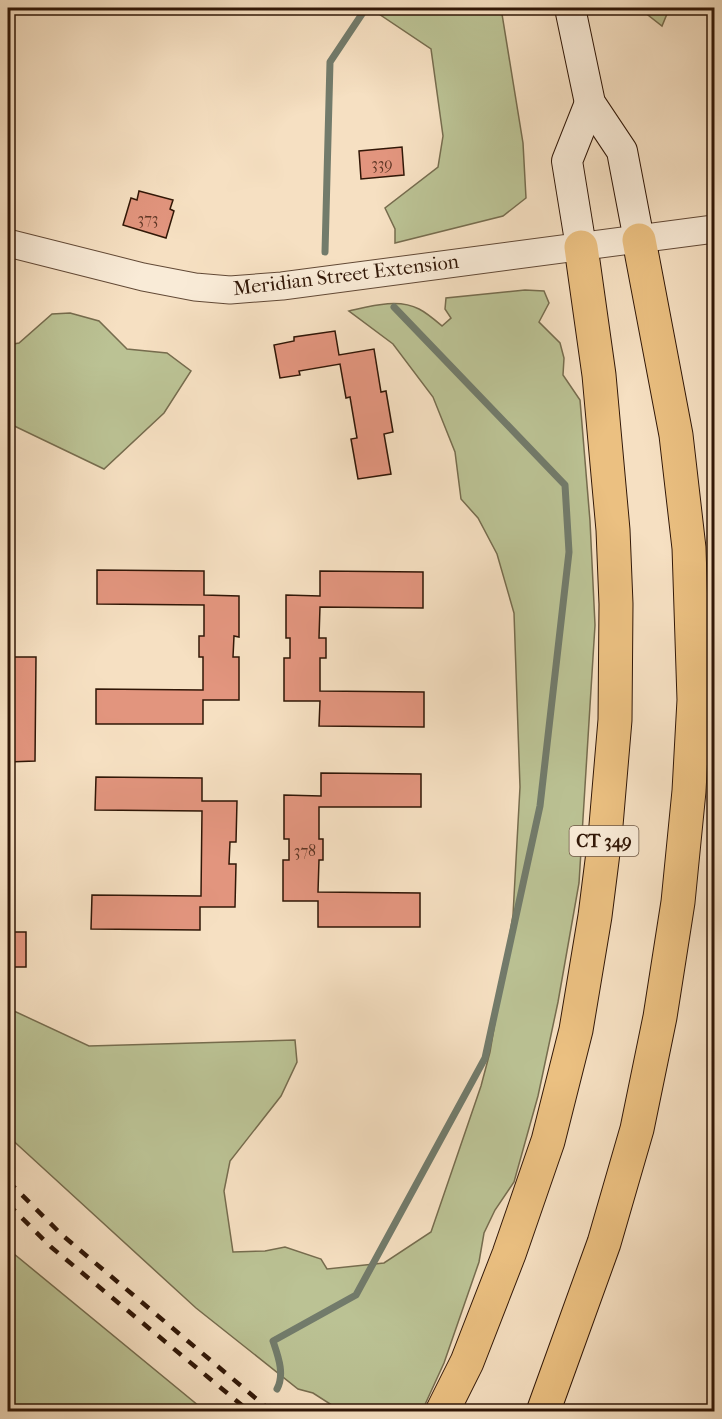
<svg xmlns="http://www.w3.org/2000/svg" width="722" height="1419" viewBox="0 0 722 1419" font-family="'IM FELL French Canon',serif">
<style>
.green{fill:#bbc294;stroke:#766c4e;stroke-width:1.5}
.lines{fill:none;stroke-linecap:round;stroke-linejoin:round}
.stream{stroke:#727b6b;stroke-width:7}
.building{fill:#e2957e;stroke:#311707;stroke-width:1.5}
.tertiary-casing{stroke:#624936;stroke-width:29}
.secondary-casing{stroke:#311707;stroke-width:32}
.motorway-casing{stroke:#311707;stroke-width:35}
.tertiary{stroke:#f9ebd7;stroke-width:27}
.secondary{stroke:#f9ebd7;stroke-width:30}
.motorway{stroke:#ebc081;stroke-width:33}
.rail{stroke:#311707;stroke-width:4.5;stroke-dasharray:10 10;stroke-linecap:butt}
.labels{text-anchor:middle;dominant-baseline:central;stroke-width:4.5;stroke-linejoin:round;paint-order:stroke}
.number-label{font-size:16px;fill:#5d3625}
.shield{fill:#f9ebd7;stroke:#6d5745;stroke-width:1.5}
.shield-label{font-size:18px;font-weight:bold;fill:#311707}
.street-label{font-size:20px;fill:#311707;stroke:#f9ebd7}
</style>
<rect width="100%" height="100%" fill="#f6e0c2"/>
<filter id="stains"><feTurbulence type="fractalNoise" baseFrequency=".00333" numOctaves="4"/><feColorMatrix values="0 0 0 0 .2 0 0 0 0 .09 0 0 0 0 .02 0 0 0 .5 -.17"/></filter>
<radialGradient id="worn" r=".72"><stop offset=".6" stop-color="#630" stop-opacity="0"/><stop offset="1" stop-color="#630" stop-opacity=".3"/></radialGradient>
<g class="green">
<path d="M370 8H501L523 143 526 198 503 216 395 243V229L385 208 438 167 443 136 431 49Z"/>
<path d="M639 8H669V9L662 26Z"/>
<path d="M525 290 544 291 549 303 539 322 560 343 564 358 563 375 580 400 590 521 595 625 579 883 558 1002 538 1096 514 1182 495 1210 484 1233 479 1262 444 1363 422 1411H341L313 1393 298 1389 196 1308 8 1136V1010L14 1011 89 1046 295 1040 297 1062 281 1096 230 1161 224 1191 233 1252 265 1251 285 1247 321 1259 327 1269 384 1263 431 1232 481 1086 490 1052 513 915 520 787 514 613 497 554 478 518 461 499 455 452 433 397 393 344 349 311C371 306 398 298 419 309 427 313 435 320 442 326L451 318 445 309 446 298Z"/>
<path d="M70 313 99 321 127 349 167 353 191 371 164 413 104 469 8 423V345L19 343 52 314Z"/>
<path d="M8 1249 205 1411H8Z"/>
</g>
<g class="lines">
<g class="stream">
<path d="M325 252 330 62 366 8"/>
<path d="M277 1389C285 1374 278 1356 273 1341L356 1295 485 1058 540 806 569 552 565 485 394 307"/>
</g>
</g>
<g class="building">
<path d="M402 147 404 175 361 179 359 151Z"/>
<path d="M139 191 173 200 170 209 174 211 166 238 123 225 131 198 137 200Z"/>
<path d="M8 290 11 291 8 315Z"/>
<path d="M335 331 339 355 374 349 381 392 386 391 393 432 384 434 391 474 358 479 351 439 357 438 350 397 346 398 340 364 299 371 300 375 280 378 274 345 294 341V337Z"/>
<path d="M97 570 204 571V595L239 596V637L234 636 233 657H239V700H203V724H96V689L203 690V657H199V636H204V605L97 604Z"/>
<path d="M320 571 423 572V608L320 607 319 638H326V658H320V691L424 692V727L319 726 320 701H284V658H290V638H286V595L320 596Z"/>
<path d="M8 657H36L35 761 8 762Z"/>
<path d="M321 773 421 774V807H319V839H323V860H319L318 892 420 893V927H318V901H283V860H289V839H284V795L321 796Z"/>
<path d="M96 777 202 778V801H237L236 842H230L229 864H236L235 907H200V930L91 929 92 895 201 896 202 811 95 810Z"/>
<path d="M8 824H10L11 859H8Z"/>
<rect x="8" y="932" width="18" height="35"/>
</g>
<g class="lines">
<defs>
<path id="tertiary" d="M8 243 143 277 195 287 230 290 282 286 714 229"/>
<g id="secondary">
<path d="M570 8 590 103 622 151 639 240"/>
<path d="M581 247 567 161 590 103"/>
</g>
<g id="motorway">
<path d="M442 1412 467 1362 509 1254 548 1141 576 1030 595 916 605 837 615 720 616 604 613 530 599 375 581 247"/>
<path d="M543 1412 604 1243 637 1129 660 1017 678 902 689 791 694 700 689 548 676 435 639 240"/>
</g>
</defs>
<use href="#tertiary" class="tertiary-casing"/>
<use href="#secondary" class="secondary-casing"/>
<use href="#motorway" class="motorway-casing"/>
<use href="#tertiary" class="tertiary"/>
<use href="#secondary" class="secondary"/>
<use href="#motorway" class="motorway"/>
<g class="rail">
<path d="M8 1181 62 1235 272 1412"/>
<path d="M8 1204 51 1247 250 1412"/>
</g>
</g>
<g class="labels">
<g class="number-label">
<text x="382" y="163">339</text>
<text x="148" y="218">373</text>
<text x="305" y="850">378</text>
</g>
<rect class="shield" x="569.5" y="826" width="69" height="30" rx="4.5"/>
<g class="shield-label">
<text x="604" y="841">CT 349</text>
</g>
<g class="street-label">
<text transform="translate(346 275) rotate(-7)">Meridian Street Extension</text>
</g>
</g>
<rect width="722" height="1419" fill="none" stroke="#f6e0c2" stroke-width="30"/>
<rect x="9" y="9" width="704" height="1401" fill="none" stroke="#311707" stroke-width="3"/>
<rect x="15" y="15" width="692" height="1389" fill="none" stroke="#311707" stroke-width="1.5"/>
<rect width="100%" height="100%" filter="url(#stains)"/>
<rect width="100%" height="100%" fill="url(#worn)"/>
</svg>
